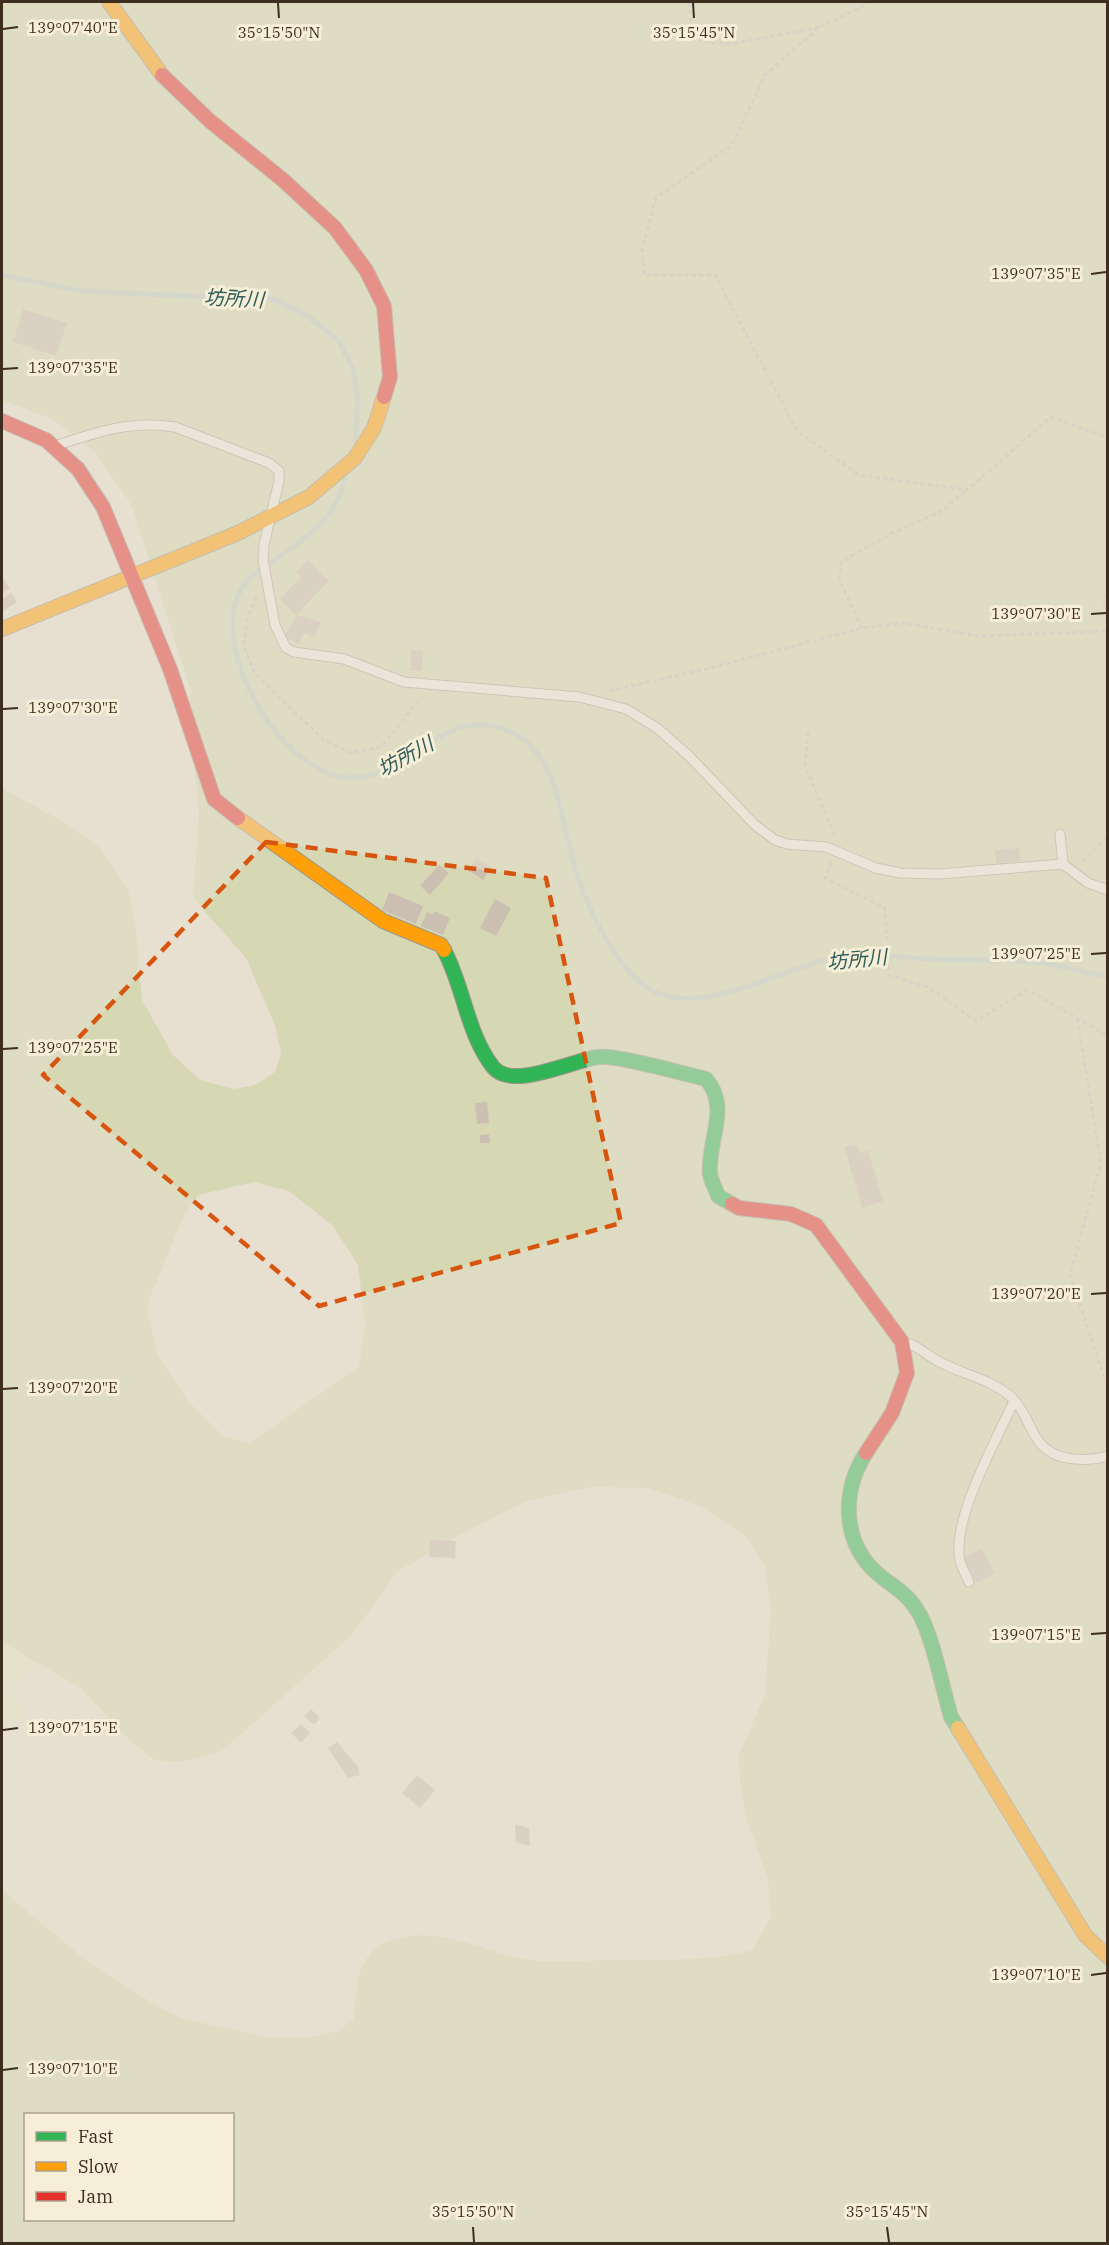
<svg xmlns="http://www.w3.org/2000/svg" width="1109" height="2245" viewBox="0 0 1109 2245" font-family="'IBM Plex Serif','Noto Sans JP',serif">
<style>
.farmland{fill:#e6dfc2}
.green{fill:#d6d7b3;fill-rule:evenodd}
.lines{fill:none;stroke-linecap:round;stroke-linejoin:round}
.stream{stroke:#bcccc2;stroke-width:5}
.building{fill:#cbbfb2}
.lane-casing{stroke:#ada599;stroke-width:11}
.fast-casing{stroke:#9c958a;stroke-width:16}
.slow-casing{stroke:#9c958a;stroke-width:16}
.jam-casing{stroke:#9c958a;stroke-width:16}
.path{stroke:#c8c2b9;stroke-width:3;stroke-dasharray:4.5 3;stroke-linecap:butt}
.lane{stroke:#efebe3;stroke-width:9}
.fast{stroke:#30b455;stroke-width:14}
.slow{stroke:#ff9f0a;stroke-width:14}
.jam{stroke:#e5322d;stroke-width:14}
.marked{fill:none;stroke:#d7550e;stroke-width:4.5;stroke-dasharray:12 8;stroke-linejoin:round}
.ticks{fill:none;stroke:#3d2e20;stroke-width:2}
.labels{text-anchor:middle;dominant-baseline:central;stroke-width:6;stroke-linejoin:round;paint-order:stroke}
.water-label{font-size:20px;font-style:italic;fill:#2f5d5a;stroke:#f7eed8}
.ticks-label{font-size:15px;text-anchor:middle;fill:#3d2e20;stroke:#f7eed8;stroke-width:6;stroke-linejoin:round;paint-order:stroke}
</style>
<rect width="100%" height="100%" fill="#e7e0d1"/>
<path class="farmland" d="M2 1642 36 1662 11 1688 26 1717 2 1729Z"/>
<path class="green" d="M2 2H1107V2243H2V1890L89 1963 159 2007 185 2019 266 2037 305 2038 339 2031 354 2018C356 1989 356 1952 389 1941 439 1923 482 1953 531 1960 557 1963 586 1960 613 1960 660 1959 707 1962 752 1950L771 1917 768 1880 747 1820 740 1782 739 1755 765 1694 771 1608 764 1564 746 1536 702 1507 648 1488 591 1487 527 1501 452 1539 397 1572 352 1635 222 1751 182 1762 156 1761 132 1743 82 1689 2 1642V788L60 820 98 846 129 890 136 930 142 1000 173 1055 200 1080 234 1089 255 1085 275 1072 281 1054 275 1025 246 958 193 898 199 814 189 709 191 692 132 506 95 452 54 420 2 400ZM254 1182 289 1191 333 1226 358 1265 365 1322 359 1367 249 1443 223 1436 189 1402 158 1356 148 1314 149 1300 183 1218 198 1195ZM26 2114H232V2220H26Z"/>
<g class="lines">
<g class="stream">
<path d="M2 275 81 291 276 300 306 315 338 340 354 371 358 401 355 440"/>
<path d="M346 478C341 489 337 505 329 514 317 529 299 543 283 554 264 569 245 575 236 600 215 661 287 780 354 778 415 775 447 698 515 734 561 759 561 826 576 871 587 907 614 964 645 986 694 1022 780 969 832 958 863 951 895 957 927 959 966 961 1009 958 1048 964 1068 967 1088 973 1108 977"/>
</g>
</g>
<g class="building">
<path d="M23 309 67 323 56 356 13 342Z"/>
<path d="M308 560 329 581 296 615 280 599 301 577 296 572Z"/>
<path d="M2 577 10 588 2 594Z"/>
<path d="M11 593 17 602 2 612V599Z"/>
<path d="M296 615 321 622 314 638 304 633 299 644 284 637Z"/>
<path d="M411 650 423 651 422 671 410 670Z"/>
<path d="M1019 848 1020 861 996 863 995 850Z"/>
<path d="M476 858 491 867 483 880 468 870Z"/>
<path d="M439 865 449 873 430 895 420 886Z"/>
<path d="M389 892 423 906 416 924 382 910Z"/>
<path d="M495 899 511 908 496 936 480 928Z"/>
<path d="M434 911 450 918 443 935 421 926 427 912 433 915Z"/>
<path d="M487 1102 489 1123 477 1124 475 1103Z"/>
<path d="M489 1134 490 1143H480V1135Z"/>
<path d="M858 1145 860 1153 868 1150 883 1201 862 1208 844 1146Z"/>
<path d="M430 1540 456 1541 455 1558 429 1557Z"/>
<path d="M981 1548 995 1573 977 1583 963 1558Z"/>
<path d="M311 1709 320 1718 314 1725 304 1716Z"/>
<path d="M301 1724 310 1733 301 1743 291 1733Z"/>
<path d="M337 1742 358 1767 360 1775 348 1778 328 1748Z"/>
<path d="M417 1775 435 1790 420 1808 402 1793Z"/>
<path d="M515 1824 529 1828 530 1846 516 1843Z"/>
</g>
<g class="lines">
<defs>
<g id="lane">
<path d="M55 446C96 432 131 420 175 427L269 463 279 471V481L264 545 263 560 275 625 286 648 294 652 344 659 404 682 579 697 626 709 657 728 689 756 755 825 775 840 787 844 826 847 876 868 900 873 939 874 1063 864 1088 883 1108 890"/>
<path d="M1060 834 1063 864"/>
<path d="M905 1343C918 1345 925 1354 936 1360 960 1374 989 1378 1010 1396 1023 1407 1028 1425 1037 1439 1052 1462 1084 1462 1108 1456"/>
<path d="M969 1582C966 1575 962 1568 960 1561 951 1519 997 1439 1014 1401"/>
</g>
<g id="fast">
<path d="M444 950C464 987 467 1034 493 1067 512 1091 573 1060 598 1057 615 1054 684 1074 706 1079 731 1107 707 1142 710 1174 711 1181 716 1189 718 1196L732 1204"/>
<path d="M866 1453C841 1492 842 1543 878 1574 897 1590 907 1592 920 1615 933 1638 943 1690 951 1717L958 1728"/>
</g>
<g id="slow">
<path d="M109 2 162 75"/>
<path d="M2 629 238 533 309 497 355 458 374 428 384 397"/>
<path d="M238 818 383 921 441 945 444 950"/>
<path d="M958 1728 1085 1935 1108 1957"/>
</g>
<g id="jam">
<path d="M162 75 210 121 283 180 335 228 366 270 384 306 390 377 384 397"/>
<path d="M2 421 46 440 78 469 103 507 170 669 214 799 238 818"/>
<path d="M732 1204 739 1208 791 1214 816 1225 902 1342 907 1373 892 1413 866 1453"/>
</g>
</defs>
<use href="#lane" class="lane-casing"/>
<use href="#fast" class="fast-casing"/>
<use href="#slow" class="slow-casing"/>
<use href="#jam" class="jam-casing"/>
<g class="path">
<path d="M689 2 692 27 702 42 731 44 820 27 765 75 732 145 656 198 642 250 644 275H715L797 431 859 475 967 490 1051 417 1103 436 1108 442"/>
<path d="M820 27 871 2"/>
<path d="M1108 586 1104 603 1108 612"/>
<path d="M256 597 247 619 244 646 255 674 324 740 351 753 381 747 422 697"/>
<path d="M862 628 840 581 841 562 890 534 942 511 967 490"/>
<path d="M609 691 706 669 862 628 904 623 979 636 1108 631"/>
<path d="M808 732 805 766 835 836"/>
<path d="M831 862 825 878 885 908 889 975 928 987 976 1021 1028 990 1108 1036"/>
<path d="M1082 862 1108 836"/>
<path d="M1077 1018 1101 1163 1070 1275 1108 1388"/>
<path d="M1107 1647H1108"/>
</g>
<use href="#lane" class="lane"/>
<use href="#fast" class="fast"/>
<use href="#slow" class="slow"/>
<use href="#jam" class="jam"/>
</g>
<path d="M0 0H1109V2245H0ZM266 842 546 878 621 1223 319 1306 43 1075Z" fill="#e7e0d1" fill-opacity=".55" fill-rule="evenodd"/>
<path class="marked" d="M266 842 546 878 621 1223 319 1306 43 1075Z"/>
<path class="ticks" d="M278 3 279 18M693 3 694 18M3 29 18 27M1091 274 1106 272M3 369 18 368M1091 614 1106 613M3 709 18 708M1091 954 1106 953M3 1049 18 1048M1091 1294 1106 1293M3 1389 18 1388M1091 1634 1106 1633M3 1730 18 1728M1091 1975 1106 1973M3 2070 18 2068M473 2227 474 2242M887 2227 889 2242"/>
<g class="labels">
<g class="water-label">
<text transform="translate(234 298) rotate(3)">坊所川</text>
<text transform="translate(405 756) rotate(-29)">坊所川</text>
<text transform="translate(857 959) rotate(-5)">坊所川</text>
</g>
</g>
<g class="ticks-label">
<text x="73" y="33">139°07'40"E</text>
<text x="279" y="38">35°15'50"N</text>
<text x="694" y="38">35°15'45"N</text>
<text x="1036" y="279">139°07'35"E</text>
<text x="73" y="373">139°07'35"E</text>
<text x="1036" y="619">139°07'30"E</text>
<text x="73" y="713">139°07'30"E</text>
<text x="1036" y="959">139°07'25"E</text>
<text x="73" y="1053">139°07'25"E</text>
<text x="1036" y="1299">139°07'20"E</text>
<text x="73" y="1393">139°07'20"E</text>
<text x="1036" y="1640">139°07'15"E</text>
<text x="73" y="1733">139°07'15"E</text>
<text x="1036" y="1980">139°07'10"E</text>
<text x="73" y="2074">139°07'10"E</text>
<text x="473" y="2217">35°15'50"N</text>
<text x="887" y="2217">35°15'45"N</text>
</g>
<rect width="1109" height="2245" fill="none" stroke="#3d2e20" stroke-width="6"/>
<rect x="24" y="2113" width="210" height="108" fill="#f7eed8" stroke="#ada18e" stroke-width="1.5"/>
<rect x="36" y="2132" width="30" height="9" fill="#30b455" stroke="#ada18e" stroke-width="1.5"/>
<text x="78" y="2143" font-size="18" fill="#3d2e20">Fast</text>
<rect x="36" y="2162" width="30" height="9" fill="#ff9f0a" stroke="#ada18e" stroke-width="1.5"/>
<text x="78" y="2173" font-size="18" fill="#3d2e20">Slow</text>
<rect x="36" y="2192" width="30" height="9" fill="#e5322d" stroke="#ada18e" stroke-width="1.5"/>
<text x="78" y="2203" font-size="18" fill="#3d2e20">Jam</text>
</svg>
